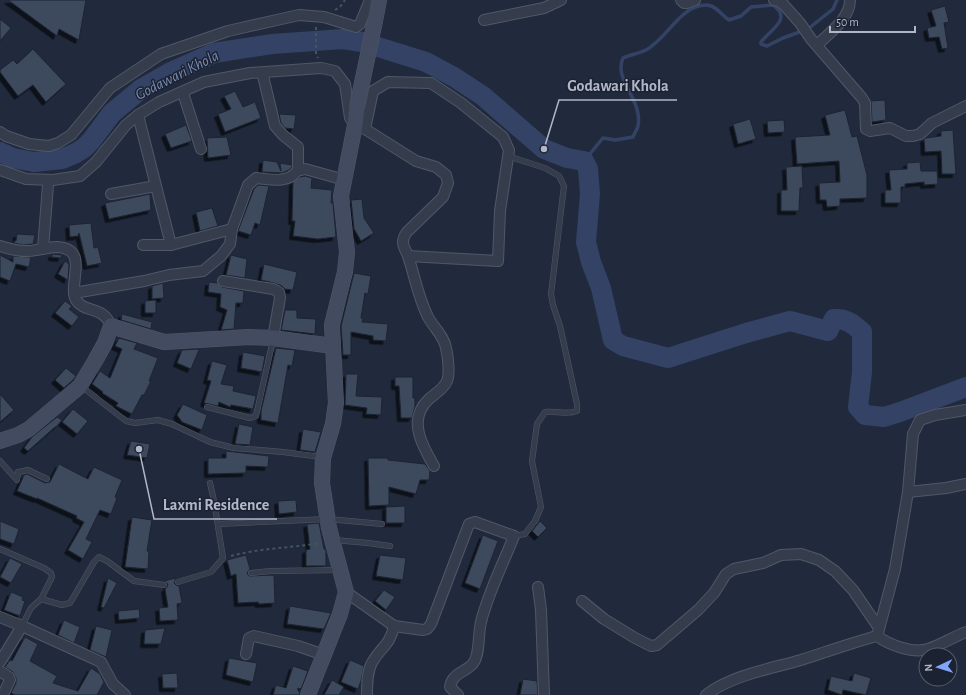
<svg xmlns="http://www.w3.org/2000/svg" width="966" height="695" viewBox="0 0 966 695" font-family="'Alegreya Sans',sans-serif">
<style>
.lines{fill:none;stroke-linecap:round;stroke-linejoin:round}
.stream{stroke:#344365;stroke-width:3.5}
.river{stroke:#344365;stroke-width:20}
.building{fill:#3d485c;stroke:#1d2433;filter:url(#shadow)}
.lane-casing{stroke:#515767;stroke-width:6}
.street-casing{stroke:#515767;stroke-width:12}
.secondary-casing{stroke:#515767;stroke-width:16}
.path{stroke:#41555b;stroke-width:2;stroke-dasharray:3 3;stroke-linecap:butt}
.lane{stroke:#353d4d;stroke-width:5}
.street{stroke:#353d4d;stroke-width:10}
.secondary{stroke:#434b60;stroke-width:15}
.secondary-bridge-casing{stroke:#515767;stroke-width:16;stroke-linecap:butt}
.secondary-bridge{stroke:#434b60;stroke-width:15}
.labels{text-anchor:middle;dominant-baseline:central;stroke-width:3;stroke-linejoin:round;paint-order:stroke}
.water-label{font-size:16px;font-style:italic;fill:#778ab2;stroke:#1b2231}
.leader{fill:none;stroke:#b1b7c8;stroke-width:1.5}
.callout-dot{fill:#b1b7c8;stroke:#1b2231;stroke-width:1.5}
.callout-label{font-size:16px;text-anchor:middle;font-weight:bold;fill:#b1b7c8;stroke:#1b2231;stroke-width:3;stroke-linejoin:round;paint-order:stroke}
</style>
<defs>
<filter id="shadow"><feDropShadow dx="-3.5" dy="3.5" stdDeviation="0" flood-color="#0009"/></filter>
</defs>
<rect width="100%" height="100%" fill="#212a3d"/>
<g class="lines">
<path class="stream" d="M584 161 603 138 615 140 633 137C634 134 637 130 638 126 643 99 613 80 623 58 630 55 640 53 646 50 667 39 681 4 707 5 717 6 721 15 729 20L741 16 751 7 773 5C793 19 770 30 761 42V44L767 46 783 38 808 29 833 9 837 0"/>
<path class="river" d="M0 152 13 158 34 162 62 159 76 153 84 148 91 141 112 113 141 89 171 72 214 53 272 44 343 39 362 42 426 62 454 77 483 96 544 149 567 158 584 161 588 169 590 194 586 242 591 262 601 288 613 340 623 346 668 358 746 333 790 321 828 331 834 319C846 318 853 324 862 332V372L858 407 865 415 884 417 900 412 966 387"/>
</g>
<g class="building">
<path d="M8 0H86L79 40 59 29 57 36Z"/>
<path d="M945 6 949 22 944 23 948 48 942 49 939 37 929 38 927 28 936 26 931 10Z"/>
<path d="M0 19 11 28 0 41Z"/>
<path d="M33 49 66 84 46 102 33 85 18 96 0 72V70L13 60 17 64Z"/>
<path d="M235 91 243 107 255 102 261 118 225 132 218 114 231 109 224 96Z"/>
<path d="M885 100 886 120 872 122 871 101Z"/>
<path d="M845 110 852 137 857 136 867 175V198L840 199V206L827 207 826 200H820L819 183 840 182 839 161 797 164 795 137 830 135 825 115Z"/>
<path d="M279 114 296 115 294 129 285 128 281 123Z"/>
<path d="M750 119 756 139 738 144 733 124Z"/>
<path d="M784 120 785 132 768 133 767 121Z"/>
<path d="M186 125 192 141 171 148 165 134Z"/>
<path d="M953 130 956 174H942L941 151 925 152 924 139 926 138 941 136V131Z"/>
<path d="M227 137 231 155 208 158 207 138Z"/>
<path d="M263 160 277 162 281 171 280 163 292 165V167L289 170 282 173 262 172Z"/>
<path d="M920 162 921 171H937L938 184 924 185V182L905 184V187H901V203H885V190H891L889 170 907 169V163Z"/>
<path d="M802 166 803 188H800L799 211H781V190H787L786 167Z"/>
<path d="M305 176 312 178 311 188 332 190 331 203H333L336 237 318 239 293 236 295 221H292L293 182 300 177Z"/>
<path d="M258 185 269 186 260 225 255 223 251 235 238 231 254 189Z"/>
<path d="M150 194 151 210 109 219 105 203Z"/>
<path d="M362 199 364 218 374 233 361 241 354 229 351 200Z"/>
<path d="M212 208 218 226 200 231 196 212Z"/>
<path d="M91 223 94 248 98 247 102 263 87 266 79 233 78 236 70 237 69 225Z"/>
<path d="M17 234 35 235 33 244 23 245 14 243V241H16Z"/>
<path d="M52 254 62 255 61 258 52 257Z"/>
<path d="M0 255 13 262V256L31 257 29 267 16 264 10 281 0 277Z"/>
<path d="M231 255 247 259 245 278 226 275Z"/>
<path d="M65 261 69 264 68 280 58 274Z"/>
<path d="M264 264 297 272 293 290 285 289 282 286 274 283 261 280Z"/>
<path d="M354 273 371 276 368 294 365 293 361 318 363 319 362 322 388 324 386 341 373 340V336L351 332V355H343L341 326Z"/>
<path d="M209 282 217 283 222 287 244 291 243 303H236L234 329 221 330 227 310 220 307 221 294 208 292Z"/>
<path d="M163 283 164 298 152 299V286Z"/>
<path d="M156 300V313H145V301Z"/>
<path d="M65 301 72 306 69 309 79 317 72 326 55 313Z"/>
<path d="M285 310H297V318L316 319 315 334 281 330Z"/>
<path d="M122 314 152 322 151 329 121 320Z"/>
<path d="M119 338 137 343 134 349 158 358 149 381H151L144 395H142L132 414 116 406 118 403 102 393 103 392 92 384 100 371 110 378 122 349 115 346Z"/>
<path d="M276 348 295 350 292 366 288 365 278 423 261 420V411Z"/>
<path d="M197 349 199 350 191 369 177 363 182 350Z"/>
<path d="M243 352 265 356 262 372 241 368Z"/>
<path d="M212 361 227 365 221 384 234 386 233 391 256 396 253 409 231 405 230 407 219 402 218 406 204 403 211 381 207 380Z"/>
<path d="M66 368 76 376 73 380 64 388 55 380Z"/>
<path d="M346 374H358L356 396 382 397 381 415 366 414 367 408 345 405Z"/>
<path d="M395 377H413V398H415V406L412 418H401L399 386H395Z"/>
<path d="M0 394 14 410 0 422Z"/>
<path d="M183 404 207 415 202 430 182 422 177 415Z"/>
<path d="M73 409 88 421 77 434 62 422Z"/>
<path d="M57 417 62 420 56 427H55L28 451 24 448 32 437Z"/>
<path d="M239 424 253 427 250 445 235 444Z"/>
<path d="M303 429 321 432 315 452 300 450Z"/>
<path d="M131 441 150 444 147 458 127 455Z"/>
<path d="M226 451 269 456 268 467 246 466V473L208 474V458H226Z"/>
<path d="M368 458H388V460L425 464 430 471 429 480H420L416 494 389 487V505L369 506Z"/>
<path d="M59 464 88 479 94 467 122 480 115 497 117 498 111 514 100 510 86 539 92 542 83 559 68 550 84 522 76 518 77 516 37 498V499L17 491 24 475 27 474 45 483 50 482Z"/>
<path d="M296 500 297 512 279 514 278 501Z"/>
<path d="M405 506V523H386V507Z"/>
<path d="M132 517 152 520 147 551H149L148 569 125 567Z"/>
<path d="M0 521 19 529 14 544 0 539Z"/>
<path d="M540 521 547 528 538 537 532 531Z"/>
<path d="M319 523 324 549 326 550V566H306V550L310 549 307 524Z"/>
<path d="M483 535 498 541 480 589 465 583Z"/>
<path d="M246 555 250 569 247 573 249 576 274 575 275 603 259 604 258 602 238 603 236 574 231 576 227 560Z"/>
<path d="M380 555 406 558 403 580 376 576Z"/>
<path d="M10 558 22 564 11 583 0 577Z"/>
<path d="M108 578 117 583 104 608 101 607Z"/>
<path d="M176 578 174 583 176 585 179 586 182 603 177 604 178 620 160 621 159 608 168 607 165 589 167 587 168 584 164 581Z"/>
<path d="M384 590 395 597 386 610 375 601Z"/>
<path d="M11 592 23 597 22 600 25 601 20 616 4 610Z"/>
<path d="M290 606 331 613 324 629 287 624Z"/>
<path d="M139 609 140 618 119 620 118 611Z"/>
<path d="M64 620 80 627 74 643 58 635Z"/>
<path d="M96 626 112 630 106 657 90 650Z"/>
<path d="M165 628 161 644H144L145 630Z"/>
<path d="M25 637 38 644 30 661 57 676 53 683 78 691 91 668 100 674 104 682 97 695H15L11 693 16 683V678L13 672 5 667 10 660 12 661Z"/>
<path d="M229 658 257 663 253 682 226 675Z"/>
<path d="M350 660 364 666 361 681 358 689 341 682Z"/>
<path d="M293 666 308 671 301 689 298 688V691L300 692 299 695H273L276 685 286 688Z"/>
<path d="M177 673 178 688H163L162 674Z"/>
<path d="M854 673 871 678 866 695 843 690 842 695 828 690 831 676 852 681Z"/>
<path d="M523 679 537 681 538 695H520Z"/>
<path d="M332 680 344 687 339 695H324Z"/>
</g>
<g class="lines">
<defs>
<g id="lane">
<path d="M508 156 545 168 559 176 564 186 551 294 553 305 560 326 577 404V411C566 415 556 411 545 412L537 424 532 461 541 507 535 521 525 534 514 536"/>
<path d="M81 386 126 421 135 423 158 420 172 424 210 442 234 448 283 452 322 457"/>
<path d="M207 407 250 418 256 416 273 340"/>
<path d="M0 461 17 480 18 472 28 470 47 479"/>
<path d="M218 524 328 519 382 524"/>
<path d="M334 540 368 543 390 546"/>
<path d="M0 549 44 568 51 573 52 577 41 599 31 608 22 626"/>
<path d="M251 573 271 571 338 570"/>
<path d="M178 582 211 572 223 558 214 501 210 483"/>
<path d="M41 599 62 605 70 603 94 562 99 557 107 561 134 581 164 585"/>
</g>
<g id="street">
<path d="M681 0 684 3H687L695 0"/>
<path d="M774 0 779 1 784 5 800 23 811 39 862 98 865 103 866 129 870 131 890 128 906 136H913L920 134 932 123 966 106"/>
<path d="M484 20 544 8 561 0"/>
<path d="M817 45C829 33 850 19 850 0"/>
<path d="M263 76 275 126 283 135 298 147V166"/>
<path d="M183 93 201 149"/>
<path d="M138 115 171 245"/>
<path d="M365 129 373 91 388 82 431 83 461 103 503 137 509 150 500 211 498 261 408 256"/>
<path d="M0 132 6 136 29 144 49 146 58 143 71 135 110 88 161 54 228 31 299 15 324 17 356 27 360 24 370 0"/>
<path d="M0 170 26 179 53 180 80 176 96 162 126 125 138 115 159 102 204 82 250 73 321 68 335 71 345 84 350 118 355 125 365 129 416 161 436 167 446 175 448 183 443 197 407 232C404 236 403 238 403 242 403 248 407 252 408 256 415 277 418 297 428 317 434 328 444 336 446 348 448 356 450 374 447 381 443 390 434 394 428 400 407 420 423 447 434 466"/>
<path d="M111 194 156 186"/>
<path d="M143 245H171L232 229"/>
<path d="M0 246C12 250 24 253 36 250 43 249 50 247 57 247 91 249 67 284 76 300 85 314 103 305 111 326"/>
<path d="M43 249 48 185"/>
<path d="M223 281 273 289 279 292 280 298 273 338"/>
<path d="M74 293 144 281 169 275 203 271 221 256 230 244 232 229 248 185 256 178C269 179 288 184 297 171L305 169 345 180"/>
<path d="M908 492 946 488 966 484"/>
<path d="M538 587 541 610 544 695"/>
<path d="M346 592 394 626C390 645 382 646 373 661 367 670 367 684 367 695"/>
<path d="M582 601 604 619 635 638 651 646 657 645 698 610 714 593 726 574 734 569 763 563 781 555 801 554 819 560 835 571 853 590 879 628"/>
<path d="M0 617 22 626 101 662 113 684 125 695"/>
<path d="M394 626 423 630 427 629 431 624 469 524 475 522 514 536C503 564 488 593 481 622 478 633 480 653 474 662 468 672 452 672 450 687L458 695"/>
<path d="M878 633 895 569 908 492 913 434 920 420 935 415 966 410"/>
<path d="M246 654 249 638 254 636 298 646 324 655"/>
<path d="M0 662 22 626"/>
<path d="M0 671 9 677 10 680 3 695"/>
<path d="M706 695C732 675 770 669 801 660 826 652 851 643 877 636 889 645 914 654 928 649 941 645 953 637 966 632"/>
</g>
<g id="secondary">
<path d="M375 21 379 0"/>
<path d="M0 441 18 435 29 429 80 386 95 361 105 343 111 326 164 342 249 337 273 338 333 346"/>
<path d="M308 695 340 614 346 592 329 528 322 483 323 458 333 424 336 403 332 325 345 272 347 252 341 196 355 125 357 107"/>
</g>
</defs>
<use href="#lane" class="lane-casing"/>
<use href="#street" class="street-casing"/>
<use href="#secondary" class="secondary-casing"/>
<g class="path">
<path d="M335 10 340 7 345 0"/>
<path d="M316 27V54L318 58"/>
<path d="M231 556C260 548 291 548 320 543"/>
</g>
<use href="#lane" class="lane"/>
<use href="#street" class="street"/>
<use href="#secondary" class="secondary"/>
<defs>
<path id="secondary-bridge" d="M357 107 375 21"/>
</defs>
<use href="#secondary-bridge" class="secondary-bridge-casing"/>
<use href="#secondary-bridge" class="secondary-bridge"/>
</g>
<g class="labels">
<g class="water-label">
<text transform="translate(177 75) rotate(-27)">Godawari Khola</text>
</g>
</g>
<path class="leader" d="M544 149L559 100H677M139 449L154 519H277"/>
<g class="callout-dot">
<circle cx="544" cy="149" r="4"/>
<circle cx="139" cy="449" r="4"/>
</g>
<g class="callout-label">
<text x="618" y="91">Godawari Khola</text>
<text x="216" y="510">Laxmi Residence</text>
</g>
<g transform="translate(938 667) rotate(266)"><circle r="19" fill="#1b2231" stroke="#575e6d"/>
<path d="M0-3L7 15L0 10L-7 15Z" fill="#81a4fd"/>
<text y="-6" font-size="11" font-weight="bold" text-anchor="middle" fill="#b1b7c8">N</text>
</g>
<path d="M830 26v6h85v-6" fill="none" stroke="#b1b7c8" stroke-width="2"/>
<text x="836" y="26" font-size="12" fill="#b1b7c8" stroke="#1b2231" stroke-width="3" paint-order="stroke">50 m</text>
</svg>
